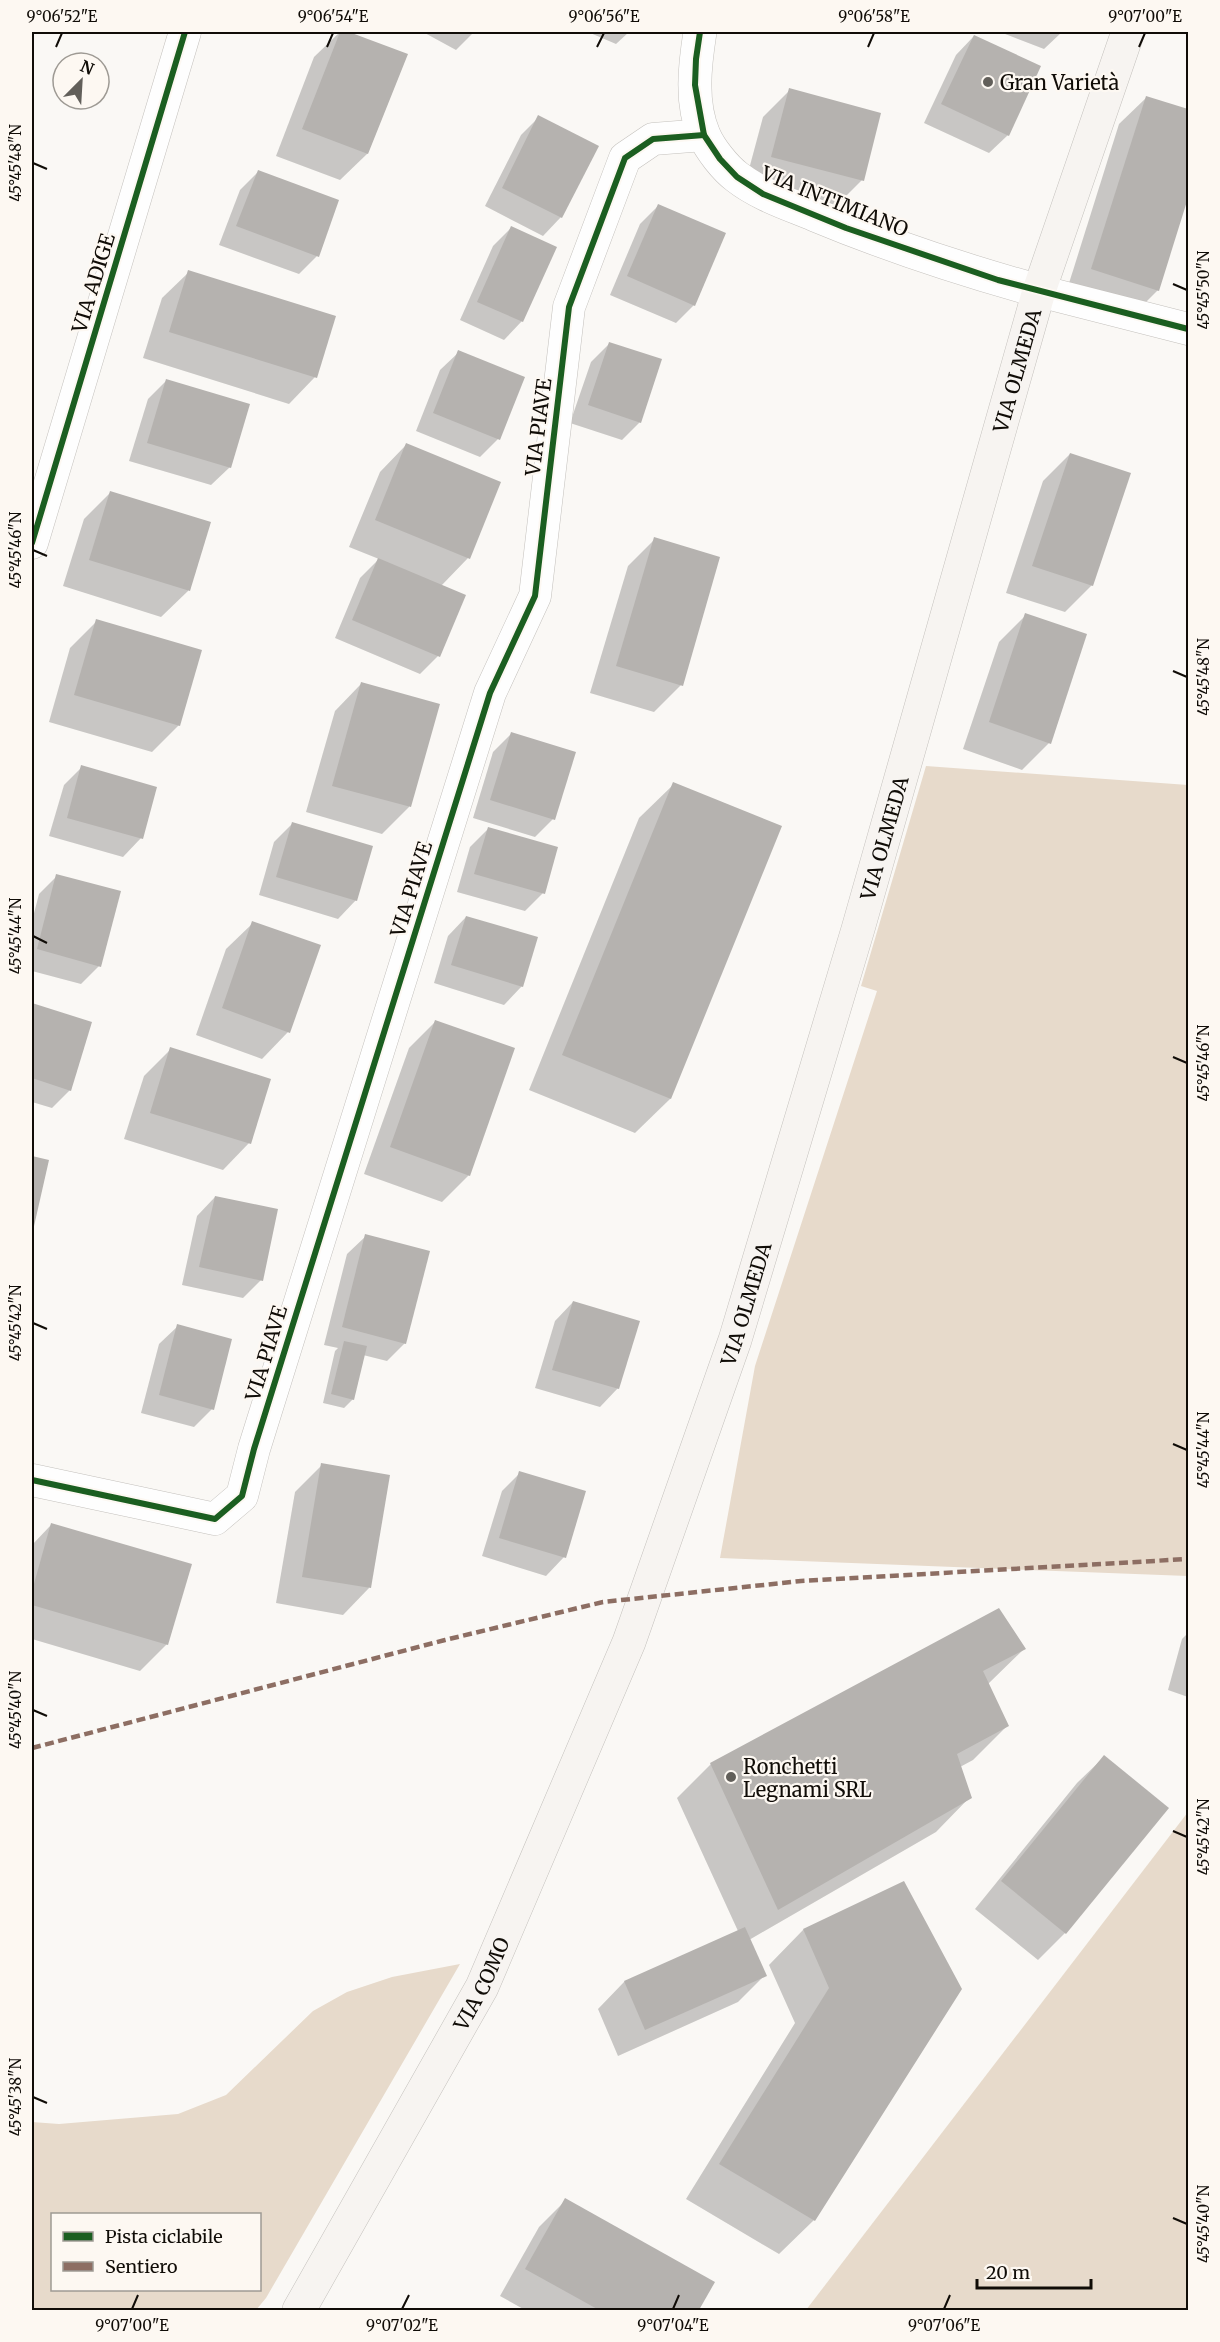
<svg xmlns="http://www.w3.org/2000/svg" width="1220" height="2342" viewBox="0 0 1220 2342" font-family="Merriweather,serif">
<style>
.green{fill:#e7dacb;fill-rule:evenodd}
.shadow{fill:#0003}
.building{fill:#b5b2af}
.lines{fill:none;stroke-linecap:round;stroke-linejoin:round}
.minor-casing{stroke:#c4c1bd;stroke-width:33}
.tertiary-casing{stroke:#c4c1bd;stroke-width:34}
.secondary-casing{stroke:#c4c1bd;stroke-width:34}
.minor{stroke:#fefefe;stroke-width:32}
.tertiary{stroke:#fefefe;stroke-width:33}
.secondary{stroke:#f7f4f1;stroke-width:33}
.quiet{stroke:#8d6e63;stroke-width:4.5;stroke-dasharray:9 4.5;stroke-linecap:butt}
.cycleway-casing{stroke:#fdf8f2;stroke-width:10}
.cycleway{stroke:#1b5e20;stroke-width:6}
.ticks{fill:none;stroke:#100c07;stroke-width:2}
.poi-dot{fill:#625f5a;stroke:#fdf8f2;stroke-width:2}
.labels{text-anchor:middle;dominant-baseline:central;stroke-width:4.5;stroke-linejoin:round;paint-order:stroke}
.poi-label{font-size:20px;fill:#100c07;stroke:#fdf8f2;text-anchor:start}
.street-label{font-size:20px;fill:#100c07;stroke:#fdf8f2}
.neatline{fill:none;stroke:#100c07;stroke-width:2}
.ticks-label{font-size:15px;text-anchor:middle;fill:#100c07}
</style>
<rect width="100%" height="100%" fill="#faf8f5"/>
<g class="green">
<path d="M926 766 1188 785V1576L720 1558 755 1366 877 991 861 986Z"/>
<path d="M1188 1812V2310H806Z"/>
<path d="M460 1964 266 2298 256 2310H32V2122L59 2124 178 2114 226 2095 313 2011 347 1992 392 1977ZM52 2214H260V2290H52Z"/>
</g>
<g class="shadow">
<path d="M340 32 406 55 367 154 340 180 276 156 314 57Z"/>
<path d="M423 32H474L456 50Z"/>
<path d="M588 32H629L616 44Z"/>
<path d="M1000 32H1062L1044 49Z"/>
<path d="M974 36 1008 135 989 153 924 123 956 55Z"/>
<path d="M790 90 862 180 835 207 745 184 763 117Z"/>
<path d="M1146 98 1188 111V193L1158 290 1131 317 1065 296 1119 124Z"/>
<path d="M539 117 561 217 543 236 485 206 521 135Z"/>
<path d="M258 172 317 256 299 274 219 245 240 190Z"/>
<path d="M658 206 694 305 676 323 610 295 640 224Z"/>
<path d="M511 228 522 321 504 340 460 320 493 246Z"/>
<path d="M189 272 315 377 289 404 143 358 162 298Z"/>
<path d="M609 344 640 422 622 440 570 423 591 362Z"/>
<path d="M459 352 498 439 480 457 416 431 440 370Z"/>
<path d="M166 381 230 467 211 485 129 461 148 399Z"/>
<path d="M406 445 468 558 441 586 438 656 420 674 335 638 360 578 379 559 349 547 380 472Z"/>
<path d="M1070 454 1092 585 1065 612 1006 593 1043 481Z"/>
<path d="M111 492 209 523 188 591 161 617 63 586 84 519Z"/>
<path d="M655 539 681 685 654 712 590 693 628 566Z"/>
<path d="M1026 615 1049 743 1022 770 963 749 999 642Z"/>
<path d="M97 621 179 725 152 752 49 722 70 648Z"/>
<path d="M361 684 438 705 409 807 382 834 306 812 335 711Z"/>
<path d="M511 734 553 819 535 837 473 818 493 752Z"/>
<path d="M82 767 141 838 123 857 49 836 64 785Z"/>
<path d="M674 784 780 827 670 1099 635 1133 529 1090 639 818Z"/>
<path d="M293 823 356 900 338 919 259 895 274 842Z"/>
<path d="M488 829 543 893 525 911 457 892 470 847Z"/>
<path d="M57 876 99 966 81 984 32 971V921L39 894Z"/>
<path d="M466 917 522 986 504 1005 434 983 448 936Z"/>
<path d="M253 923 288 1032 262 1059 196 1035 226 949Z"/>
<path d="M32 1005 90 1023 70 1090 52 1108 32 1102Z"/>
<path d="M436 1021 469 1175 442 1202 364 1174 409 1048Z"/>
<path d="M171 1049 249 1143 223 1170 124 1139 144 1076Z"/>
<path d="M32 1157 48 1161 32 1232Z"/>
<path d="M215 1197 261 1280 243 1298 182 1285 197 1216Z"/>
<path d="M366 1236 405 1343 387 1361 363 1355 353 1399 344 1408 323 1403 335 1351 338 1348 324 1345 347 1254Z"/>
<path d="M573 1302 618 1388 600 1407 535 1388 555 1321Z"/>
<path d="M178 1326 212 1409 194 1427 141 1413 159 1344Z"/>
<path d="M322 1465 369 1588 343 1615 276 1603 295 1492Z"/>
<path d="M520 1473 564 1557 546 1576 482 1556 502 1491Z"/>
<path d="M51 1525 167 1644 140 1671 32 1639V1545Z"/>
<path d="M1188 1633V1697L1168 1690 1182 1639Z"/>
<path d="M1024 1649 988 1684 1007 1726 973 1760 960 1767 970 1797 936 1832 749 1940 765 1975 738 2002 618 2056 598 2009 624 1982 738 1931 677 1798 711 1764Z"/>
<path d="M1104 1757 1065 1933 1038 1960 975 1909 1077 1783Z"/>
<path d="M903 1883 814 2220 779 2254 686 2199 795 2023 769 1965 803 1930Z"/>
<path d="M566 2200 713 2283 697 2310H525L500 2296 539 2227Z"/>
</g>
<g class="building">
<path d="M340 32H349L408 54 368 154 302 129Z"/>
<path d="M974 35 1041 66 1009 136 941 104Z"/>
<path d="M789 88 881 113 864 181 771 157Z"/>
<path d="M1146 96 1188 109V198L1159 291 1091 269Z"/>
<path d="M538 115 599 146 562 218 502 188Z"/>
<path d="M258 170 339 200 319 257 236 226Z"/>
<path d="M658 204 726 233 695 306 627 276Z"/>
<path d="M511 226 557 247 523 322 477 302Z"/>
<path d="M188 270 336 316 317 378 169 332Z"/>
<path d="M609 342 662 359 641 423 588 405Z"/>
<path d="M458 350 525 377 500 440 433 413Z"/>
<path d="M166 379 250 404 231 468 147 443Z"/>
<path d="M406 443 501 482 470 559 375 520Z"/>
<path d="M1070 453 1131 473 1093 586 1032 566Z"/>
<path d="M110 491 211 522 190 591 89 560Z"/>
<path d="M654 537 720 557 683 686 616 666Z"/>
<path d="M378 558 466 595 440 657 352 620Z"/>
<path d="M1025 613 1087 634 1051 744 989 722Z"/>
<path d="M96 619 202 650 180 726 74 695Z"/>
<path d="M361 682 440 704 411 807 332 786Z"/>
<path d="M511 732 576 752 555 820 490 800Z"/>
<path d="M81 765 157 787 143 839 67 818Z"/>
<path d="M673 782 782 826 671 1099 562 1055Z"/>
<path d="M292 822 373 846 357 901 276 877Z"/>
<path d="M488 827 558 847 545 894 474 874Z"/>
<path d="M56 874 121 891 101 967 37 949Z"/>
<path d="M466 916 538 937 523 987 451 965Z"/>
<path d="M252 921 321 945 290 1033 222 1008Z"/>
<path d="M32 1003 92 1022 71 1091 32 1078Z"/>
<path d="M435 1020 515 1048 470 1176 390 1147Z"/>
<path d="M170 1047 271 1079 251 1144 150 1113Z"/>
<path d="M32 1156 49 1160 32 1235Z"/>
<path d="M215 1196 278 1209 263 1281 199 1267Z"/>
<path d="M365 1234 430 1251 406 1344 342 1327Z"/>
<path d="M573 1301 640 1321 619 1389 552 1370Z"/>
<path d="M177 1324 232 1339 214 1410 159 1395Z"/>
<path d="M344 1341 367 1346 354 1400 331 1394Z"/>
<path d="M321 1463 390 1475 371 1588 302 1577Z"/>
<path d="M519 1471 586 1491 566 1558 499 1538Z"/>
<path d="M51 1523 192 1564 168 1645 32 1605V1591Z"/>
<path d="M999 1608 1026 1649 983 1671 1009 1726 957 1754 972 1798 778 1910 710 1763Z"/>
<path d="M1104 1755 1169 1808 1066 1934 1001 1881Z"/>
<path d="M904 1881 962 1989 815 2221 719 2164 829 1988 803 1929Z"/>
<path d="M745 1927 767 1976 645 2030 624 1981Z"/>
<path d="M565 2198 715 2282 699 2310H599L525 2269Z"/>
</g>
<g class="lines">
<defs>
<g id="minor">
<path d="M1039 291 1188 329"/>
<path d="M32 543 185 32"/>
<path d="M32 1480 215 1519 242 1496 254 1449 490 693 535 596 569 307 625 158 653 139 704 135"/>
</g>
<path id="tertiary" d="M700 32C695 64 690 103 704 135 710 149 725 168 737 177 760 195 789 204 815 215 887 245 963 270 1039 291"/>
<g id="secondary">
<path id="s1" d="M299 2310 482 1987 629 1642 735 1340 858 929 1039 291 1128 32"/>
</g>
</defs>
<use href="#minor" class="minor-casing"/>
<use href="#tertiary" class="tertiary-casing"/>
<use href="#secondary" class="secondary-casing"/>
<use href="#minor" class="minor"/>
<use href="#tertiary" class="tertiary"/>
<use href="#secondary" class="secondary"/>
<path class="quiet" d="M32 1748 445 1640 603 1602 801 1581 1188 1559"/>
<defs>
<g id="cycleway">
<path d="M700 32 696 59 695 85 704 135 720 159 737 177 763 194 846 228 998 280 1188 329"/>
<path d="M32 543 185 32"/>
<path d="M32 1480 215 1519 242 1496 254 1449 490 693 535 596 569 307 625 158 653 139 704 135"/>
</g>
</defs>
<use href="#cycleway" class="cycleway-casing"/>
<use href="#cycleway" class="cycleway"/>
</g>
<path class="ticks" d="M56 47 62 33M327 47 333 33M597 47 604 33M868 47 874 33M1139 47 1145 33M33 163 47 169M1173 284 1187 290M33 550 47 556M1173 671 1187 677M33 936 47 943M1173 1057 1187 1063M33 1323 47 1329M1173 1444 1187 1450M33 1710 47 1716M1173 1831 1187 1837M33 2097 47 2103M1173 2218 1187 2224M132 2309 138 2295M402 2309 409 2295M673 2309 679 2295M944 2309 950 2295"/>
<g class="poi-dot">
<circle cx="988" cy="82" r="6"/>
<circle cx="731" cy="1777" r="6"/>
</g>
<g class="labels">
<g class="poi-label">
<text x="1000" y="82">Gran Varietà</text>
<text x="743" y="1766">Ronchetti<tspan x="743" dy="23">Legnami SRL</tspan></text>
</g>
<g class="street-label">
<text transform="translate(835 201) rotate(22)">VIA INTIMIANO</text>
<text transform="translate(93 283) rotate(-73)">VIA ADIGE</text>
<text stroke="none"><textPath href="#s1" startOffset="2076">VIA OLMEDA</textPath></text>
<text transform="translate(538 427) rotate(-83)">VIA PIAVE</text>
<text stroke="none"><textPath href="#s1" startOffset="1590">VIA OLMEDA</textPath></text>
<text transform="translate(411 889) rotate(-73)">VIA PIAVE</text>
<text stroke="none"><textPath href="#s1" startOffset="1104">VIA OLMEDA</textPath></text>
<text transform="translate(266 1353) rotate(-73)">VIA PIAVE</text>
<text stroke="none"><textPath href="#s1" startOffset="374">VIA COMO</textPath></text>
</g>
</g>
<rect width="1220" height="2342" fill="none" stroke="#fdf8f2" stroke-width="66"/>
<rect x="51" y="2213" width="210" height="78" fill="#fdf8f2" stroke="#9e9a94" stroke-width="1.5"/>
<rect x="63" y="2232" width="30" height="9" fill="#1b5e20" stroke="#9e9a94" stroke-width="1.5"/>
<text x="105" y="2243" font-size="18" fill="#100c07">Pista ciclabile</text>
<rect x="63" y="2262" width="30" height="9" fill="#8d6e63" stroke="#9e9a94" stroke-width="1.5"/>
<text x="105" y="2273" font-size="18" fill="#100c07">Sentiero</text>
<g transform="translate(81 81) rotate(24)"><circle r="28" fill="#fdf8f2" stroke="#9e9a94" stroke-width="1.5"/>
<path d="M0-4.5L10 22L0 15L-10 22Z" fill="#625f5a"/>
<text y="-9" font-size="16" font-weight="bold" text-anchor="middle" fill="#100c07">N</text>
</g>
<path d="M977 2279v9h114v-9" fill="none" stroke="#100c07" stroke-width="3"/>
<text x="986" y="2279" font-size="18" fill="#100c07" stroke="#fdf8f2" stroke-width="4.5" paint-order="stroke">20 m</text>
<rect x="33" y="33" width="1154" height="2276" class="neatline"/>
<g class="ticks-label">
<text x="62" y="22">9°06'52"E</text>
<text x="333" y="22">9°06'54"E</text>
<text x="604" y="22">9°06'56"E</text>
<text x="874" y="22">9°06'58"E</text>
<text x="1145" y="22">9°07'00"E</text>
<text transform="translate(16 163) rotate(-90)" y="5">45°45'48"N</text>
<text transform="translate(1204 290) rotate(-90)" y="5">45°45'50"N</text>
<text transform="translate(16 550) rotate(-90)" y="5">45°45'46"N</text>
<text transform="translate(1204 677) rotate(-90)" y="5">45°45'48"N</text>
<text transform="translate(16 936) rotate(-90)" y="5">45°45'44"N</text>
<text transform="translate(1204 1063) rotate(-90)" y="5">45°45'46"N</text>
<text transform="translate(16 1323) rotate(-90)" y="5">45°45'42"N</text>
<text transform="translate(1204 1450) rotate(-90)" y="5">45°45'44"N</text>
<text transform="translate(16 1710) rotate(-90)" y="5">45°45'40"N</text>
<text transform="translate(1204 1837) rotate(-90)" y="5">45°45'42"N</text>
<text transform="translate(16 2097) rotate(-90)" y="5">45°45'38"N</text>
<text transform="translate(1204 2224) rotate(-90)" y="5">45°45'40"N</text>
<text x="132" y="2331">9°07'00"E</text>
<text x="402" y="2331">9°07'02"E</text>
<text x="673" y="2331">9°07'04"E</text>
<text x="944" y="2331">9°07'06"E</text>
</g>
</svg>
